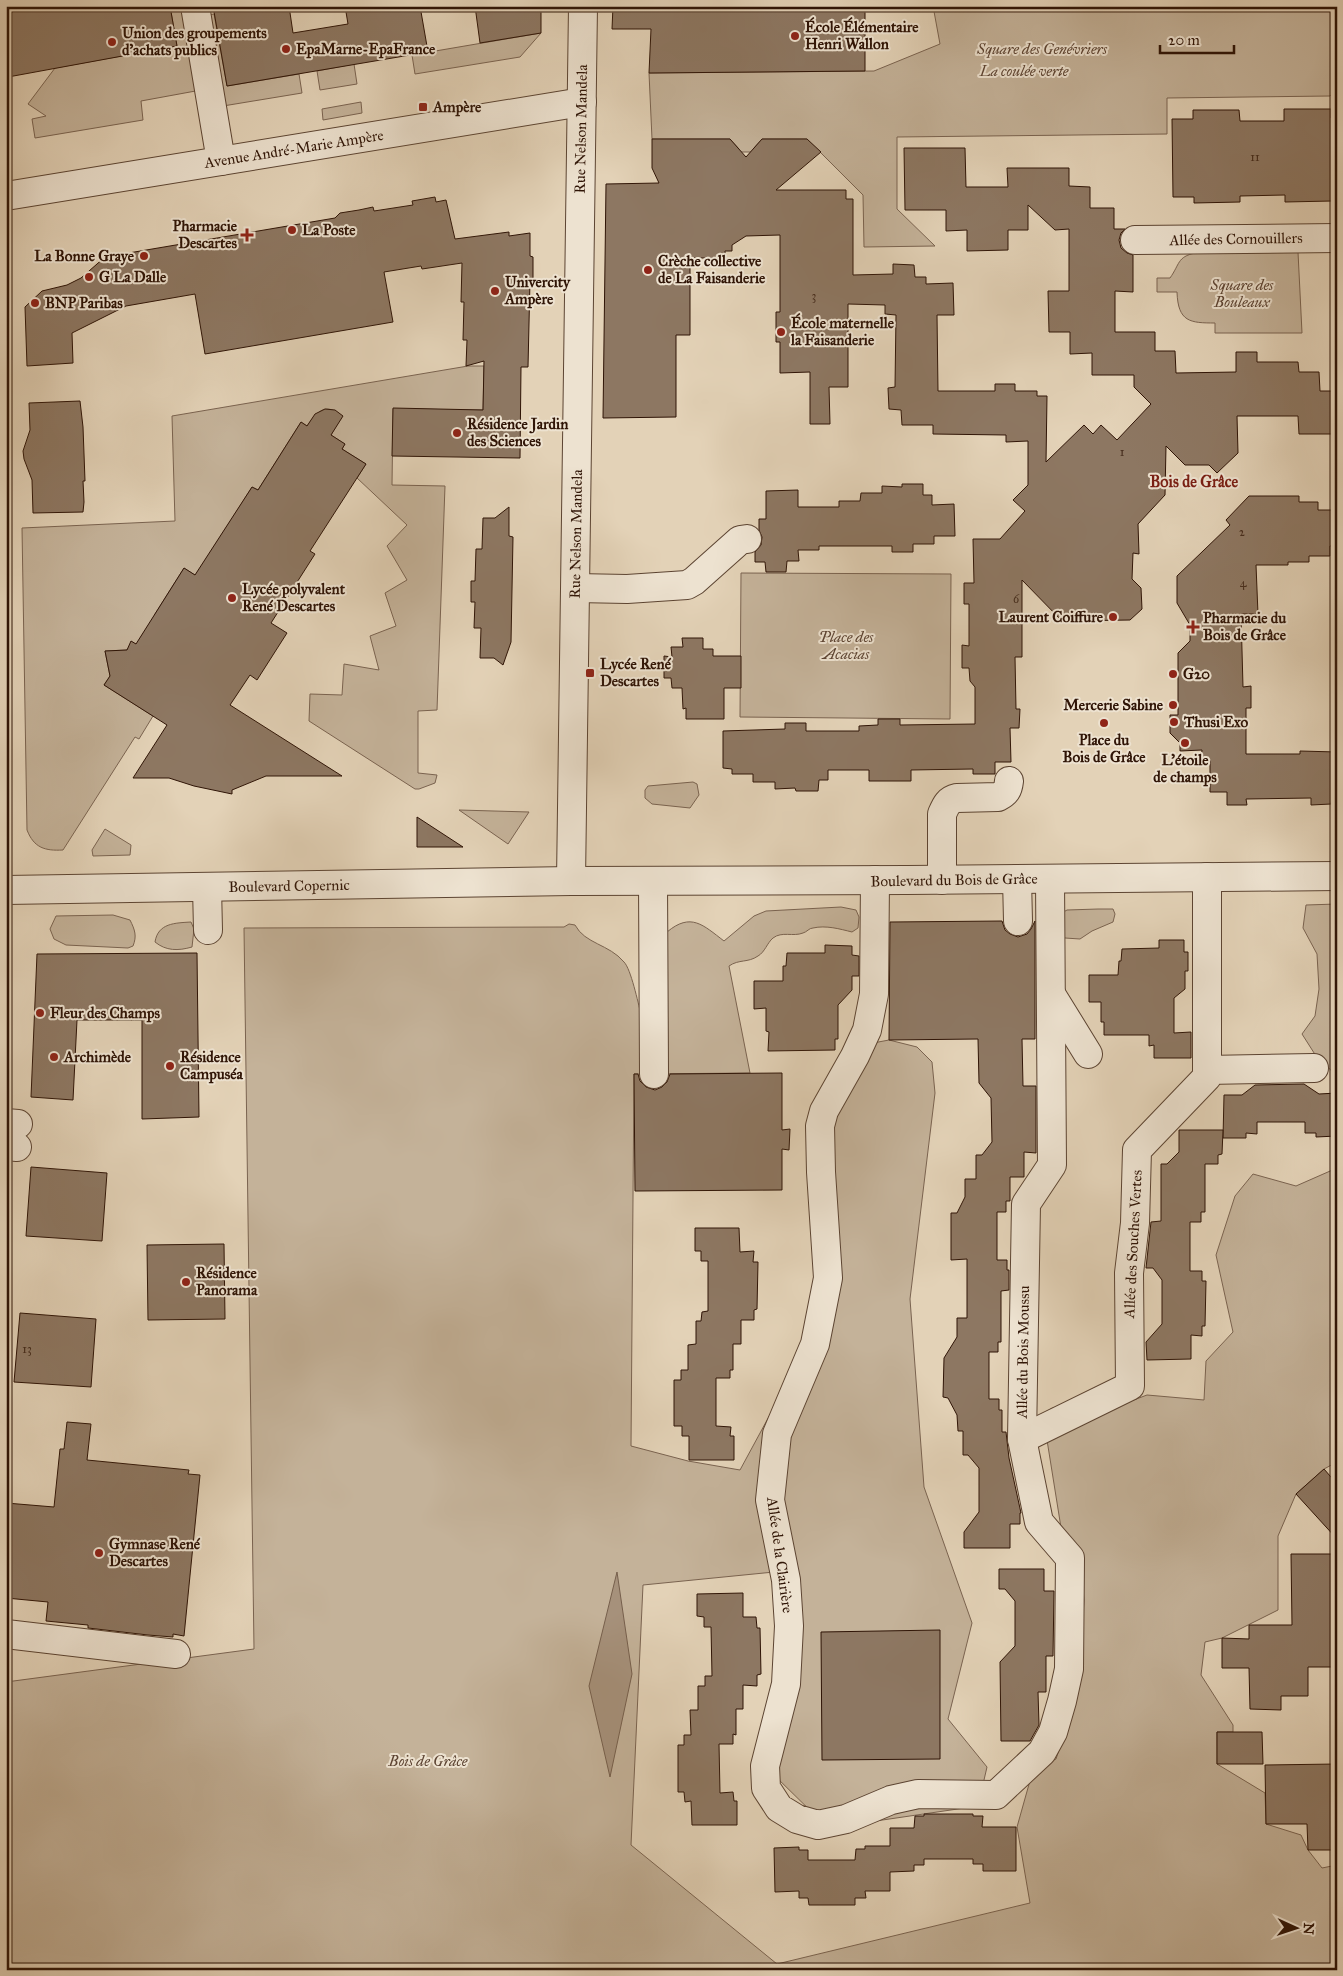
<svg xmlns="http://www.w3.org/2000/svg" width="1343" height="1976" viewBox="0 0 1343 1976" font-family="'IM FELL Great Primer',serif">
<style>
.green{fill:#c4b299;stroke:#7a6350}
.water{fill:#a6917b;stroke:#765f4c}
.building{fill:#8d7762;stroke:#2f1406}
.lines{fill:none;stroke-linecap:round;stroke-linejoin:round}
.minor-casing{stroke:#5c4432;stroke-width:30}
.minor{stroke:#ede2d0;stroke-width:28}
.poi-dot{fill:#8f2418;stroke:#ede2d0;stroke-width:2}
.labels{text-anchor:middle;dominant-baseline:central;stroke-width:4;stroke-linejoin:round;paint-order:stroke}
.number-label{font-size:12px;fill:#462d1d}
.poi-label{font-size:15px;font-weight:bold;fill:#2f1406;stroke:#ede2d0;text-anchor:start}
.park-label{font-size:15px;font-style:italic;fill:#5c4332;stroke:#ede2d0}
.street-label{font-size:15px;fill:#2f1406;stroke:#ede2d0}
.neighbourhood-label{font-size:16px;font-weight:bold;fill:#7a1f14;stroke:#ede2d0}
</style>
<rect width="100%" height="100%" fill="#e3d2b7"/>
<filter id="stains"><feTurbulence type="fractalNoise" baseFrequency=".004" numOctaves="4"/><feColorMatrix values="0 0 0 0 .2 0 0 0 0 .09 0 0 0 0 .02 0 0 0 .5 -.17"/></filter>
<radialGradient id="worn" r=".72"><stop offset=".6" stop-color="#630" stop-opacity="0"/><stop offset="1" stop-color="#630" stop-opacity=".3"/></radialGradient>
<g class="green">
<path d="M170 6H187L201 90 141 101 143 120 35 138 32 119 46 116 28 104 55 68 177 46Z"/>
<path d="M933 6H1337V89L1330 96 1167 98V134L897 137V209L935 246 864 247 863 195 807 139H762L754 148 753 152H739V149L730 139H652L649 73 874 71 940 44Z"/>
<path d="M214 14 227 86 299 74 302 93 223 106 208 15Z"/>
<path d="M541 33 520 57 415 74 412 55Z"/>
<path d="M354 64 357 84 320 90 317 71Z"/>
<path d="M361 102 362 113 323 120 322 109Z"/>
<path d="M1298 252 1302 333H1215V323C1190 323 1178 322 1177 292H1157V278H1170C1180 264 1177 257 1195 253Z"/>
<path d="M468 366H484L483 410 393 409 392 485 445 486 437 710 418 711V773L437 775 435 783 419 789H415L309 721 310 694 342 695 344 664 379 670 370 636 396 626 385 593 407 580 387 546 407 525 357 478 366 464 342 449 345 444 331 435 342 416C325 402 318 411 307 426L301 422 258 490 252 487 209 555 201 579 184 568 155 614 151 654 132 642 127 650 105 651 110 676 104 685 153 716 139 739 135 737 63 850C45 851 34 848 27 830L22 528 175 521 172 416Z"/>
<path d="M741 573 951 574 950 719 740 717Z"/>
<path d="M693 782 697 784 699 795 690 808 652 804 645 798V790L648 786Z"/>
<path d="M459 810 529 812 508 844Z"/>
<path d="M105 829 131 845 130 855 93 856 92 850Z"/>
<path d="M1337 904V1076L1316 1056 1302 1034 1315 1016 1319 989 1317 954 1303 928 1306 905Z"/>
<path d="M841 907 856 910 859 917 858 928 852 932C840 929 826 925 813 928 809 928 807 932 803 933 793 937 782 931 773 938 767 943 765 952 758 956 748 963 739 959 729 966L750 1073 634 1074 631 1446 688 1461 740 1470 818 1326 820 1126 873 1043 889 1040 917 1047 932 1062 935 1093 910 1299 924 1487 972 1623 948 1719 987 1767 978 1806 828 1828 771 1772 791 1681 774 1572 643 1585 631 1845 777 1964 1030 1903 1017 1827 1033 1770 1056 1759 1079 1688 1084 1600 1081 1565 1063 1540 1043 1415 1052 1408 1088 1417 1147 1395 1204 1400 1206 1361 1233 1332 1216 1255 1235 1196 1253 1174 1296 1186 1337 1168V1462L1324 1469 1296 1494 1278 1536V1610L1222 1638 1205 1642 1201 1675 1233 1725V1732H1217V1764L1265 1793 1266 1824 1301 1835 1308 1850 1322 1868 1337 1865V1970H6V1682L254 1649 244 928 564 927 569 924 575 925C585 944 609 944 624 962 631 969 638 1003 641 1014L663 966 667 932C691 912 703 925 724 941L754 916 766 911Z"/>
<path d="M1098 909H1113L1115 914 1113 922 1092 931 1080 939 1065 938 1060 932V914L1067 910Z"/>
<path d="M113 915 130 920C135 930 137 936 133 946L128 948 66 945 54 939 50 929 56 916Z"/>
<path d="M191 922 194 929 192 947C178 951 166 951 155 942 158 923 175 923 191 922Z"/>
</g>
<path class="water" d="M617 1572 632 1674 610 1777 589 1686Z"/>
<g class="building">
<path d="M6 6H170L177 46 8 77Z"/>
<path d="M213 6H289L293 33 348 24 345 6H420L428 52 227 86Z"/>
<path d="M475 6H541V33L480 43Z"/>
<path d="M613 6H865V71L649 73 651 29H612Z"/>
<path d="M1284 109H1331V118H1337V194H1332V201L1285 202V195L1240 196V202L1194 203V197H1173L1172 119H1193V110H1239L1240 121H1284Z"/>
<path d="M652 139H730L746 157 762 139H807L821 152 776 190H846V199H853V275L893 274V264L914 265 915 277H926V284L953 283 954 315H937L938 391H995V384H1015V391H1037V396H1047L1046 462 1084 425 1093 434 1101 425 1117 440 1151 404 1134 387V375H1092V353L1070 354V332H1049L1048 291H1069V229L1055 230 1028 205V230H1008V250L967 251V230L946 231V210H905L904 148H965L966 187H1008L1007 168H1069V186L1090 187V208H1114V229H1125L1121 233 1119 240 1121 248 1127 253 1133 255V292L1115 291V332H1155V351H1175L1176 373 1236 372V352H1257V362H1298L1299 372H1319L1320 391H1337V434H1299L1298 416H1237L1238 453 1217 473 1209 465H1185L1166 446 1165 495 1138 524 1139 554 1133 553 1132 579 1141 588 1142 609 1130 620 1062 621 1022 580V657H1015L1016 709H1020L1019 728H1010L1011 762H995V774H973V769L911 770V781H869V770H828V780H819L818 791H796L795 788 775 789V782H753V774H732V769L723 768V731L785 729V723H806V731H859V726L878 725V719H900V725L975 724V687L970 681 969 668H962V645L969 646V604H964V583H974L973 539H1000L1025 511 1013 500 1028 485V441L1006 442V435L933 434V425H902L901 410 889 409 888 388 895 387 896 315 885 314V305L848 304V387H829L830 424H810V372L780 373V342H776V312H780V235L746 236 732 245V251H725V258H690V335H676V417L603 418 606 184 659 183 652 168Z"/>
<path d="M435 197 436 202 446 200 455 239 509 232V236L530 233V256L533 257V280H530L528 367H521L520 458 392 456 393 408 483 410 484 361 466 366 467 340H463L464 302H461L462 263 422 269 421 266 384 272 393 322 205 354 195 294 126 306 72 333 73 363 27 366 25 307 42 291 67 285 81 278 105 257 335 218 340 213 359 210 373 207 374 211 413 205 412 201Z"/>
<path d="M80 401 83 427 85 481H83L84 502 83 512 33 513 32 480 24 459 23 451 30 430 29 403Z"/>
<path d="M325 409 335 410 343 416 331 435 345 444 342 449 366 464 310 551 315 554 271 623 287 633 257 680 250 675 230 705 342 776H266L232 790V794L194 786 169 778H133L167 725 104 685 110 676 105 651 127 650 131 641 136 644 184 568 195 575 252 487 258 490 301 422 307 426 315 414Z"/>
<path d="M902 484H923V495H932V505L954 504 955 536H934V544H913V552H892V546H819V550H798L799 561H787L786 572H766L765 562H755V552L761 545 762 537 759 530V519H766V491L798 490V507H839V501H860L861 493H882V486L902 487Z"/>
<path d="M1249 496H1299V502H1318V510H1337V546H1330V556H1309V562H1288V565H1256L1258 614H1241L1243 687 1251 686V708H1246V754H1300V751L1337 752V798H1332L1331 804 1311 805V798L1246 799 1247 805H1227V792H1210V760H1201L1202 750 1180 751V743L1170 733V715H1178V653L1190 641V625L1177 603V576L1230 525 1226 520Z"/>
<path d="M509 507V536L513 537 511 642 503 665 494 658H480L481 628H474L475 602H471V581H475L476 549H482L483 518H495Z"/>
<path d="M682 638H703V649H713V656H741V688H724V719H686V708L683 709 682 688H672L671 678H664V656L672 657 671 647H683Z"/>
<path d="M417 817 463 847H417Z"/>
<path d="M1002 921 1005 930 1010 934 1018 937 1027 934 1031 929 1035 921V1039H1022L1023 1086H1036V1153L1024 1152V1177H1010V1201H1006V1212H997V1260H1007V1270H1009V1290L1001 1291V1342H998V1352H989V1399H999V1410H1002V1432H1006L1009 1458 1021 1513H1020V1524H1010V1548H964V1532L979 1512V1468L968 1455H963V1431H958L957 1415 948 1398 943 1397 944 1358 957 1337V1318H967V1259L951 1260V1213H957L965 1197V1179H976V1155H982L992 1142 991 1098 979 1083 978 1039 889 1040 890 922Z"/>
<path d="M1159 940H1184V952H1188V971H1185V989L1174 998V1033L1191 1032V1058H1154V1045L1149 1046V1035H1104V1022H1101V1002H1089V975H1118L1119 961H1121L1122 949 1159 948Z"/>
<path d="M825 945 852 946V955L859 956V976H852V990L838 1005V1039H835V1050L768 1051 769 1032 766 1031V1008L754 1009V981H783V966H786L787 953H825Z"/>
<path d="M197 953 199 1117 142 1119V1020H77L73 1100 31 1097 37 954Z"/>
<path d="M782 1073V1130L790 1129 789 1150 782 1149V1190L635 1191 634 1074H638L640 1081 646 1087 655 1090 662 1087 667 1082 670 1074Z"/>
<path d="M1304 1084 1319 1094 1337 1093V1136L1316 1137V1133H1305V1122H1257V1134L1246 1133V1138H1223L1224 1095H1242L1255 1085Z"/>
<path d="M1179 1130H1223L1222 1154 1218 1155V1164H1205V1212H1201V1222H1190V1271H1202V1281H1206L1205 1326H1202V1336L1191 1335V1359L1147 1360 1146 1342 1162 1324V1280L1153 1268H1146L1151 1222 1161 1221V1164H1167L1179 1152Z"/>
<path d="M31 1167 107 1173 102 1241 26 1236Z"/>
<path d="M695 1228H739L740 1252 754 1251 753 1262H758L757 1309 754 1310V1320H741V1344H733V1370H730V1378H716V1426L731 1427 730 1436H734V1460H689V1436H682V1426H674V1380H681V1370H688V1345L696 1344V1321H701L702 1312 708 1311V1261H701V1251H695Z"/>
<path d="M224 1244 225 1319 148 1320 147 1245Z"/>
<path d="M20 1313 96 1319 91 1387 14 1382Z"/>
<path d="M67 1422 91 1424 87 1460 189 1470 188 1474 200 1475 184 1636 173 1634V1637L148 1635 88 1628V1625L46 1621 48 1602 6 1598V1503L54 1507 60 1449H64Z"/>
<path d="M1324 1469 1337 1484V1539L1296 1494Z"/>
<path d="M1291 1554H1337L1335 1667H1308V1696H1281V1710L1250 1709 1249 1668H1222V1638L1249 1639V1625H1292Z"/>
<path d="M999 1569H1044V1591H1054L1053 1656H1046V1692H1038L1039 1725 1030 1741H1001L1000 1662 1015 1646V1601L1005 1589H999Z"/>
<path d="M743 1593V1617H756L757 1628H760L761 1674 757 1675V1686L743 1685V1709H736V1735L733 1734V1744H719L720 1793 733 1792 734 1801H737V1825H692L691 1801 685 1802 684 1792H678V1745H684V1735H691L690 1710H698V1686H705V1676H712L711 1627H704V1617L697 1616V1594Z"/>
<path d="M940 1630V1759L822 1760 821 1632Z"/>
<path d="M1217 1732H1262L1263 1764H1217Z"/>
<path d="M1337 1764V1850H1308L1307 1824H1266L1265 1765Z"/>
<path d="M924 1814H973V1816H983L982 1827H1016V1871H983V1864H973V1859H924V1865H914V1871L890 1872V1891H865L866 1898H855V1905H809L808 1898H799V1891L775 1892 774 1848 799 1847V1850H808V1860H855L856 1849H865V1846H890V1828H914L915 1816H924Z"/>
</g>
<g class="lines">
<defs>
<g id="minor">
<path d="M195 6 221 161"/>
<path d="M6 196 582 102"/>
<path d="M1135 240 1337 238"/>
<path d="M576 588 627 589 687 585 694 581 740 540 747 539"/>
<path d="M1017 879 1018 921"/>
<path d="M875 880 874 994 867 1030 855 1056 824 1111 820 1126 821 1172 828 1278 815 1344 777 1434 770 1500 786 1580 789 1626 786 1684 765 1766 766 1788 779 1808 797 1819 818 1825 846 1819 891 1800 918 1794 996 1795 1042 1752 1053 1732 1062 1701 1069 1669 1070 1558 1039 1522 1022 1439 1026 1204 1052 1165 1050 879"/>
<path d="M942 880V814C946 805 948 800 957 798L998 797C1006 793 1008 790 1009 781"/>
<path d="M571 881 583 6"/>
<path d="M653 881 654 1074"/>
<path d="M207 887 208 930"/>
<path d="M6 890 571 881 908 880 1337 876"/>
<path d="M1051 994 1088 1054"/>
<path d="M1207 1070 1314 1068"/>
<path d="M6 1123 18 1124"/>
<path d="M6 1146 17 1147"/>
<path d="M1022 1439 1130 1386 1129 1273 1135 1223 1137 1150 1207 1077V877"/>
<path d="M6 1634 176 1654"/>
</g>
</defs>
<use href="#minor" class="minor-casing"/>
<use href="#minor" class="minor"/>
</g>
<g class="poi-dot">
<circle cx="795" cy="36" r="5"/>
<circle cx="112" cy="42" r="5"/>
<circle cx="286" cy="49" r="5"/>
<rect x="418" y="102" width="10" height="10" rx="2.5"/>
<circle cx="292" cy="230" r="5"/>
<path d="M244.5 227.5h5v5h5v5h-5v5h-5v-5h-5v-5h5z"/>
<circle cx="144" cy="256" r="5"/>
<circle cx="648" cy="270" r="5"/>
<circle cx="89" cy="277" r="5"/>
<circle cx="495" cy="291" r="5"/>
<circle cx="35" cy="303" r="5"/>
<circle cx="781" cy="332" r="5"/>
<circle cx="457" cy="433" r="5"/>
<circle cx="232" cy="598" r="5"/>
<circle cx="1113" cy="617" r="5"/>
<path d="M1190.5 619.5h5v5h5v5h-5v5h-5v-5h-5v-5h5z"/>
<rect x="585" y="668" width="10" height="10" rx="2.5"/>
<circle cx="1173" cy="674" r="5"/>
<circle cx="1173" cy="705" r="5"/>
<circle cx="1174" cy="722" r="5"/>
<circle cx="1104" cy="723" r="5"/>
<circle cx="1185" cy="743" r="5"/>
<circle cx="40" cy="1013" r="5"/>
<circle cx="54" cy="1057" r="5"/>
<circle cx="170" cy="1066" r="5"/>
<circle cx="186" cy="1282" r="5"/>
<circle cx="99" cy="1553" r="5"/>
</g>
<g class="labels">
<g class="number-label">
<text x="1255" y="157">11</text>
<text x="814" y="296">3</text>
<text x="1122" y="452">1</text>
<text x="1242" y="532">2</text>
<text x="1243" y="583">4</text>
<text x="1016" y="599">6</text>
<text x="27" y="1349">13</text>
</g>
<g class="poi-label">
<text x="805" y="27">École Élémentaire<tspan x="805" dy="17">Henri Wallon</tspan></text>
<text x="122" y="33">Union des groupements<tspan x="122" dy="17">d'achats publics</tspan></text>
<text x="296" y="49">EpaMarne-EpaFrance</text>
<text x="433" y="107">Ampère</text>
<text x="237" y="226" text-anchor="end">Pharmacie<tspan x="237" dy="17">Descartes</tspan></text>
<text x="302" y="230">La Poste</text>
<text x="134" y="256" text-anchor="end">La Bonne Graye</text>
<text x="658" y="261">Crèche collective<tspan x="658" dy="17">de La Faisanderie</tspan></text>
<text x="99" y="277">G La Dalle</text>
<text x="505" y="282">Univercity<tspan x="505" dy="17">Ampère</tspan></text>
<text x="45" y="303">BNP Paribas</text>
<text x="791" y="323">École maternelle<tspan x="791" dy="17">la Faisanderie</tspan></text>
<text x="467" y="424">Résidence Jardin<tspan x="467" dy="17">des Sciences</tspan></text>
<text x="242" y="589">Lycée polyvalent<tspan x="242" dy="17">René Descartes</tspan></text>
<text x="1103" y="617" text-anchor="end">Laurent Coiffure</text>
<text x="1203" y="618">Pharmacie du<tspan x="1203" dy="17">Bois de Grâce</tspan></text>
<text x="600" y="664">Lycée René<tspan x="600" dy="17">Descartes</tspan></text>
<text x="1183" y="674">G20</text>
<text x="1163" y="705" text-anchor="end">Mercerie Sabine</text>
<text x="1184" y="722">Thusi Exo</text>
<text x="1104" y="740" text-anchor="middle">Place du<tspan x="1104" dy="17">Bois de Grâce</tspan></text>
<text x="1185" y="760" text-anchor="middle">L'étoile<tspan x="1185" dy="17">de champs</tspan></text>
<text x="50" y="1013">Fleur des Champs</text>
<text x="64" y="1057">Archimède</text>
<text x="180" y="1057">Résidence<tspan x="180" dy="17">Campuséa</tspan></text>
<text x="196" y="1273">Résidence<tspan x="196" dy="17">Panorama</tspan></text>
<text x="109" y="1544">Gymnase René<tspan x="109" dy="17">Descartes</tspan></text>
</g>
<g class="park-label">
<text x="1042" y="49">Square des Genévriers</text>
<text x="1024" y="71">La coulée verte</text>
<text x="1242" y="285">Square des<tspan x="1242" dy="17">Bouleaux</tspan></text>
<text x="846" y="637">Place des<tspan x="846" dy="17">Acacias</tspan></text>
<text x="428" y="1761">Bois de Grâce</text>
</g>
<g class="street-label">
<text transform="translate(581 129) rotate(-89)">Rue Nelson Mandela</text>
<text transform="translate(294 149) rotate(-9)">Avenue André-Marie Ampère</text>
<text transform="translate(1236 239) rotate(-1)">Allée des Cornouillers</text>
<text transform="translate(576 534) rotate(-89)">Rue Nelson Mandela</text>
<text transform="translate(954 880) rotate(-1)">Boulevard du Bois de Grâce</text>
<text transform="translate(289 886) rotate(-1)">Boulevard Copernic</text>
<text transform="translate(1133 1244) rotate(-87)">Allée des Souches Vertes</text>
<text transform="translate(1023 1352) rotate(-89)">Allée du Bois Moussu</text>
<text transform="translate(780 1555) rotate(82)">Allée de la Clairière</text>
</g>
<g class="neighbourhood-label">
<text x="1194" y="481">Bois de Grâce</text>
</g>
</g>
<rect width="1343" height="1976" fill="none" stroke="#e3d2b7" stroke-width="25"/>
<rect x="8" y="8" width="1328" height="1961" fill="none" stroke="#2f1406" stroke-width="2.5"/>
<rect x="12" y="12" width="1318" height="1951" fill="none" stroke="#2f1406"/>
<g transform="translate(1296 1928) rotate(93)" stroke="#ede2d0" stroke-width="4" paint-order="stroke">
<path d="M0-4L9 19L0 12L-9 19Z" fill="#2f1406"/>
<text y="-8" font-size="14" font-weight="bold" text-anchor="middle" fill="#2f1406">N</text>
</g>
<path d="M1160 45v8h74v-8" fill="none" stroke="#2f1406" stroke-width="2.5"/>
<text x="1168" y="45" font-size="15" fill="#2f1406" stroke="#ede2d0" stroke-width="4" paint-order="stroke">20 m</text>
<rect width="100%" height="100%" filter="url(#stains)"/>
<rect width="100%" height="100%" fill="url(#worn)"/>
</svg>
